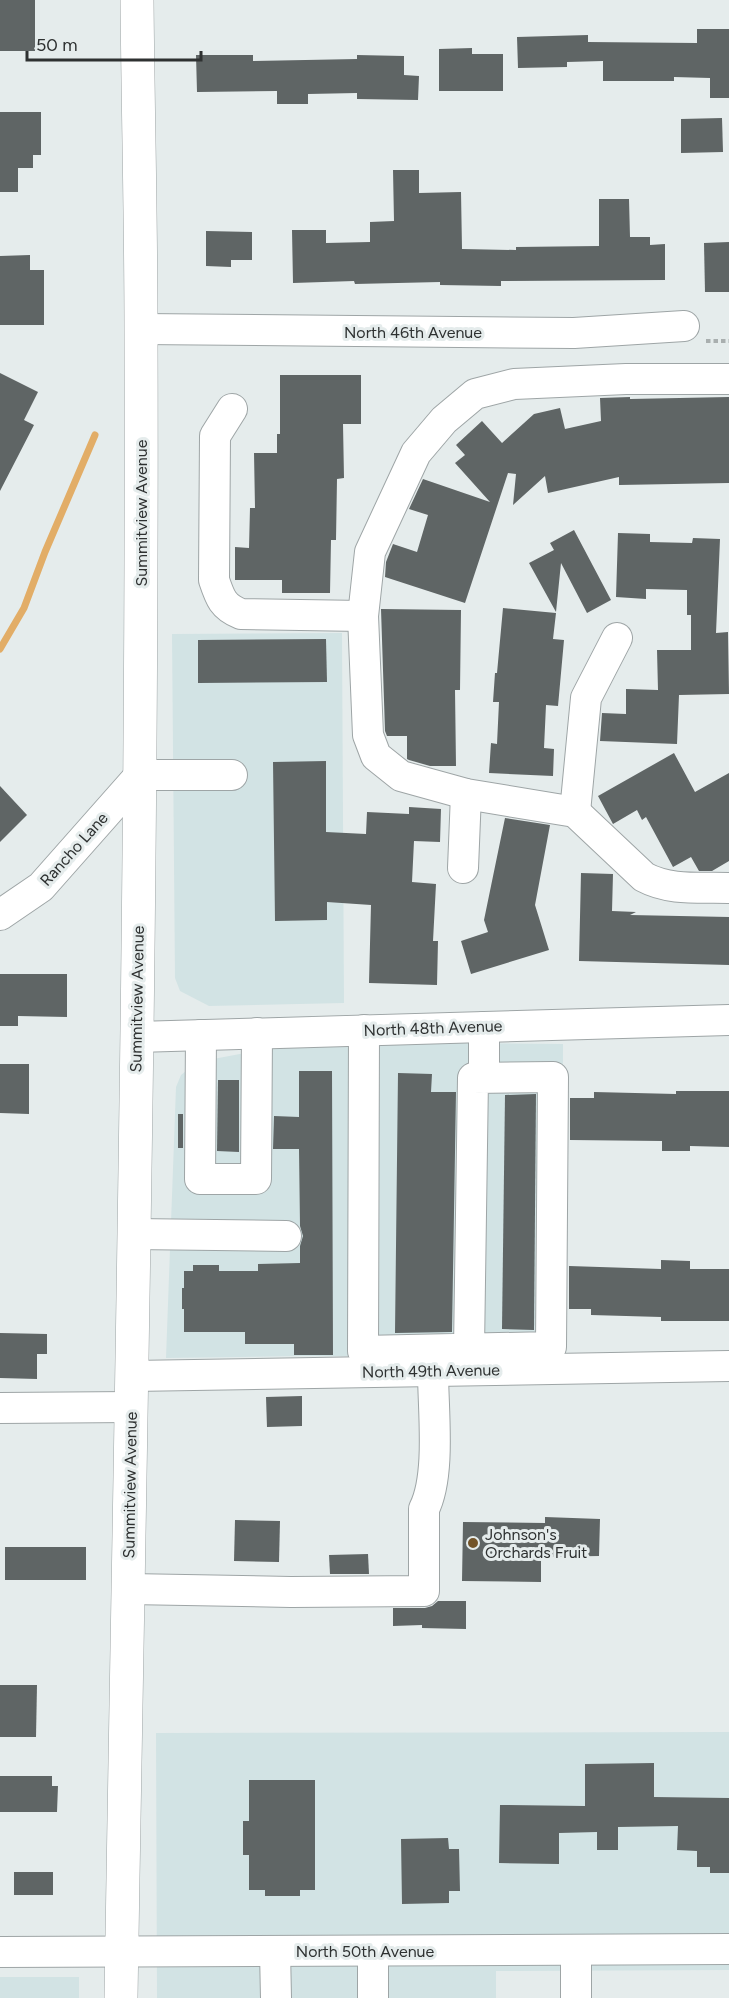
<svg xmlns="http://www.w3.org/2000/svg" width="729" height="1998" viewBox="0 0 729 1998" font-family="Figtree,sans-serif">
<style>
.built{fill:#d2e3e4}
.lines{fill:none;stroke-linecap:round;stroke-linejoin:round}
.stream{stroke:#e2ad67;stroke-width:7}
.building{fill:#5f6565}
.minor-casing{stroke:#9ea5a6;stroke-width:32}
.major-casing{stroke:#9ea5a6;stroke-width:34}
.path{stroke:#a9afaf;stroke-width:4;stroke-dasharray:4.5 3;stroke-linecap:butt}
.minor{stroke:#fff;stroke-width:30}
.major{stroke:#fff;stroke-width:33}
.poi-dot{fill:#735429;stroke:#e5ecec;stroke-width:2}
.labels{text-anchor:middle;dominant-baseline:central;stroke-width:6;stroke-linejoin:round;paint-order:stroke}
.street-label{font-size:16px;fill:#2e3131;stroke:#e5ecec}
.poi-label{font-size:16px;fill:#2e3131;stroke:#e5ecec;text-anchor:start}
</style>
<rect width="100%" height="100%" fill="#e5ecec"/>
<g class="built">
<path d="M342 633 344 1003 209 1006 180 991 175 978 172 634Z"/>
<path d="M305 1042 563 1044 562 1357 301 1356 166 1358 176 1087 181 1075 197 1062Z"/>
<path d="M729 1732V1970L496 1971V1998H157L156 1733Z"/>
<rect x="0" y="1977" width="79" height="21"/>
</g>
<g class="lines">
<path class="stream" d="M0 649 24 608 45 552 95 435"/>
</g>
<g class="building">
<rect x="0" y="0" width="35" height="51"/>
<path d="M697 29H729V98H710V78L674 77V81H603V61L567 62V67L518 68 517 37 588 35V42L697 43Z"/>
<path d="M472 48V54H503V91H439V49Z"/>
<path d="M196 55H253V61L357 59V55L404 56V75L419 76 418 100 357 99V93L308 94V104H277V91L197 92Z"/>
<path d="M0 112H41V155H33V168H18V192H0Z"/>
<path d="M722 118 723 152 681 153V119Z"/>
<path d="M393 170H419V193L461 192 462 249 516 250V247L599 246V199H629L630 237H650V245L665 244V280L501 281V286L440 285V282L355 284 354 281 293 283 292 230H326V243L370 242V222L394 221Z"/>
<path d="M206 231 252 232V260H231V267L206 266Z"/>
<path d="M729 242V292H705L704 243Z"/>
<path d="M30 255V270H44V325H0V256Z"/>
<path d="M0 373 38 392 24 420 34 425 0 491Z"/>
<path d="M280 375H361V424H343L344 478 337 479 336 540H331L330 593H282V580H235V547L249 548 250 508H255L254 453H277V434H280Z"/>
<path d="M630 397V399L729 397V483L619 485V477L548 493 545 476 513 505 516 474 508 473 465 603 385 577 386 562 393 544 417 552 428 515 409 509 423 479 490 502 455 463 465 455 456 445 482 421 502 443 534 414 560 408 565 429 601 421 600 398Z"/>
<path d="M574 530 611 600 587 613 561 563 556 612 529 563 554 550 550 543Z"/>
<path d="M618 533 650 534V542L692 543 693 538 720 539 716 633 728 632 729 694 679 695 677 744 600 741 602 713 626 714V689L658 690 657 650H691V615H687V590L646 589V599L616 597Z"/>
<path d="M503 608 556 613 553 639 564 640 558 706 546 705 544 748 554 749 553 776 489 773 491 743 497 744 499 702H493L495 673H497Z"/>
<path d="M381 609 461 610 460 690H455L456 766H430L409 760 407 759V736H387L385 731Z"/>
<path d="M326 639 327 682 198 683V640Z"/>
<path d="M674 753 695 792 729 773V861L712 871H699L691 857 673 867 646 817 642 820 637 810 613 824 598 796Z"/>
<path d="M326 761V832L366 834 367 812 409 814V807L441 809 440 842 414 841 412 882 436 884 433 941H438L437 985 369 983 371 905 327 902V920L275 921 273 762Z"/>
<path d="M0 786 27 815 0 842Z"/>
<path d="M505 818 550 825 535 905 549 950 471 974 461 941 488 932 484 920Z"/>
<path d="M581 873 613 874 612 911 636 912 630 915 729 917V965L579 961Z"/>
<path d="M0 974H67V1017L18 1016V1026H0Z"/>
<path d="M0 1064H29V1114L0 1113Z"/>
<path d="M299 1071H332L333 1355H294V1344H245V1332H184V1309H182V1288H184V1271H193V1265H219V1271H258V1264L300 1263V1246L303 1236 300 1226 299 1149H273L274 1116 299 1117Z"/>
<path d="M398 1073 432 1074 431 1092H456L452 1332 395 1333Z"/>
<path d="M218 1080H239V1152L217 1151Z"/>
<path d="M676 1091H729V1147L690 1146V1151H662V1141L570 1140V1098H594V1092L676 1094Z"/>
<path d="M536 1094 534 1330 502 1329 505 1095Z"/>
<rect x="178" y="1114" width="5" height="34"/>
<path d="M661 1260 690 1261V1269H729V1321H661V1317L591 1315V1309H569V1266L661 1269Z"/>
<path d="M0 1333 47 1334V1354H37V1379L0 1378Z"/>
<path d="M302 1396V1426L267 1427 266 1397Z"/>
<path d="M545 1517 600 1519 599 1556 541 1557V1582L462 1581 463 1522 545 1523Z"/>
<path d="M235 1520 280 1521 279 1562 234 1561Z"/>
<rect x="5" y="1547" width="81" height="33"/>
<path d="M368 1554 369 1574H330L329 1555Z"/>
<path d="M438 1601H466V1629L422 1628V1625L393 1626V1608H425L432 1606Z"/>
<path d="M0 1685H37L36 1737H0Z"/>
<path d="M654 1763V1797L729 1798V1873H710V1867H697V1851L677 1850 678 1826 618 1827V1850H597V1832L559 1833V1864L499 1863 500 1805 585 1806V1764Z"/>
<path d="M0 1776H52V1786H58L57 1812H0Z"/>
<path d="M249 1780H315V1890H300V1896H265V1890H249V1855H243V1821H249Z"/>
<path d="M448 1838 449 1849H459L460 1891H449V1903L402 1904 401 1839Z"/>
<rect x="14" y="1872" width="39" height="23"/>
</g>
<g class="lines">
<defs>
<g id="minor">
<path d="M141 329 574 333 684 326"/>
<path d="M729 379H626L514 384 475 394 444 420 416 453 370 552 363 616 368 735 376 756 401 776 466 794 575 812 644 877C670 891 700 887 729 888"/>
<path d="M232 409 215 436 214 580C220 598 223 607 241 614L363 616"/>
<path d="M575 812 586 698 617 638"/>
<path d="M463 868 466 794"/>
<path d="M0 915 41 887 140 775H232"/>
<path d="M484 1027V1078"/>
<path d="M364 1030 363 1351 551 1347 553 1077 473 1078 469 1349"/>
<path d="M201 1035 200 1179H256L257 1033"/>
<path d="M137 1037 729 1020"/>
<path d="M134 1234 286 1236"/>
<path d="M132 1376 729 1366"/>
<path d="M0 1408 132 1407"/>
<path d="M129 1589 291 1592 424 1591V1509C441 1475 433 1410 433 1371"/>
<path d="M576 1950V1998"/>
<path d="M275 1951 276 1998"/>
<path d="M373 1951V1998"/>
<path d="M0 1952 729 1949"/>
</g>
<path id="major" d="M121 1998C130 1442 143 887 141 331 141 221 138 110 137 0"/>
</defs>
<use href="#minor" class="minor-casing"/>
<use href="#major" class="major-casing"/>
<path class="path" d="M706 341H729"/>
<use href="#minor" class="minor"/>
<use href="#major" class="major"/>
</g>
<circle class="poi-dot" cx="473" cy="1543" r="6"/>
<g class="labels">
<g class="street-label">
<text x="413" y="332">North 46th Avenue</text>
<text transform="translate(141 513) rotate(-90)">Summitview Avenue</text>
<text transform="translate(74 849) rotate(-48)">Rancho Lane</text>
<text transform="translate(137 999) rotate(-89)">Summitview Avenue</text>
<text transform="translate(433 1028) rotate(-2)">North 48th Avenue</text>
<text transform="translate(431 1371) rotate(-1)">North 49th Avenue</text>
<text transform="translate(130 1485) rotate(-89)">Summitview Avenue</text>
<text x="365" y="1951">North 50th Avenue</text>
</g>
<g class="poi-label">
<text x="485" y="1534">Johnson's<tspan x="485" dy="18">Orchards Fruit</tspan></text>
</g>
</g>
<path d="M27 51v9h174v-9" fill="none" stroke="#2e3131" stroke-width="3"/>
<text x="36" y="51" font-size="18" fill="#2e3131" stroke="#e5ecec" stroke-width="4.5" paint-order="stroke">50 m</text>
</svg>
